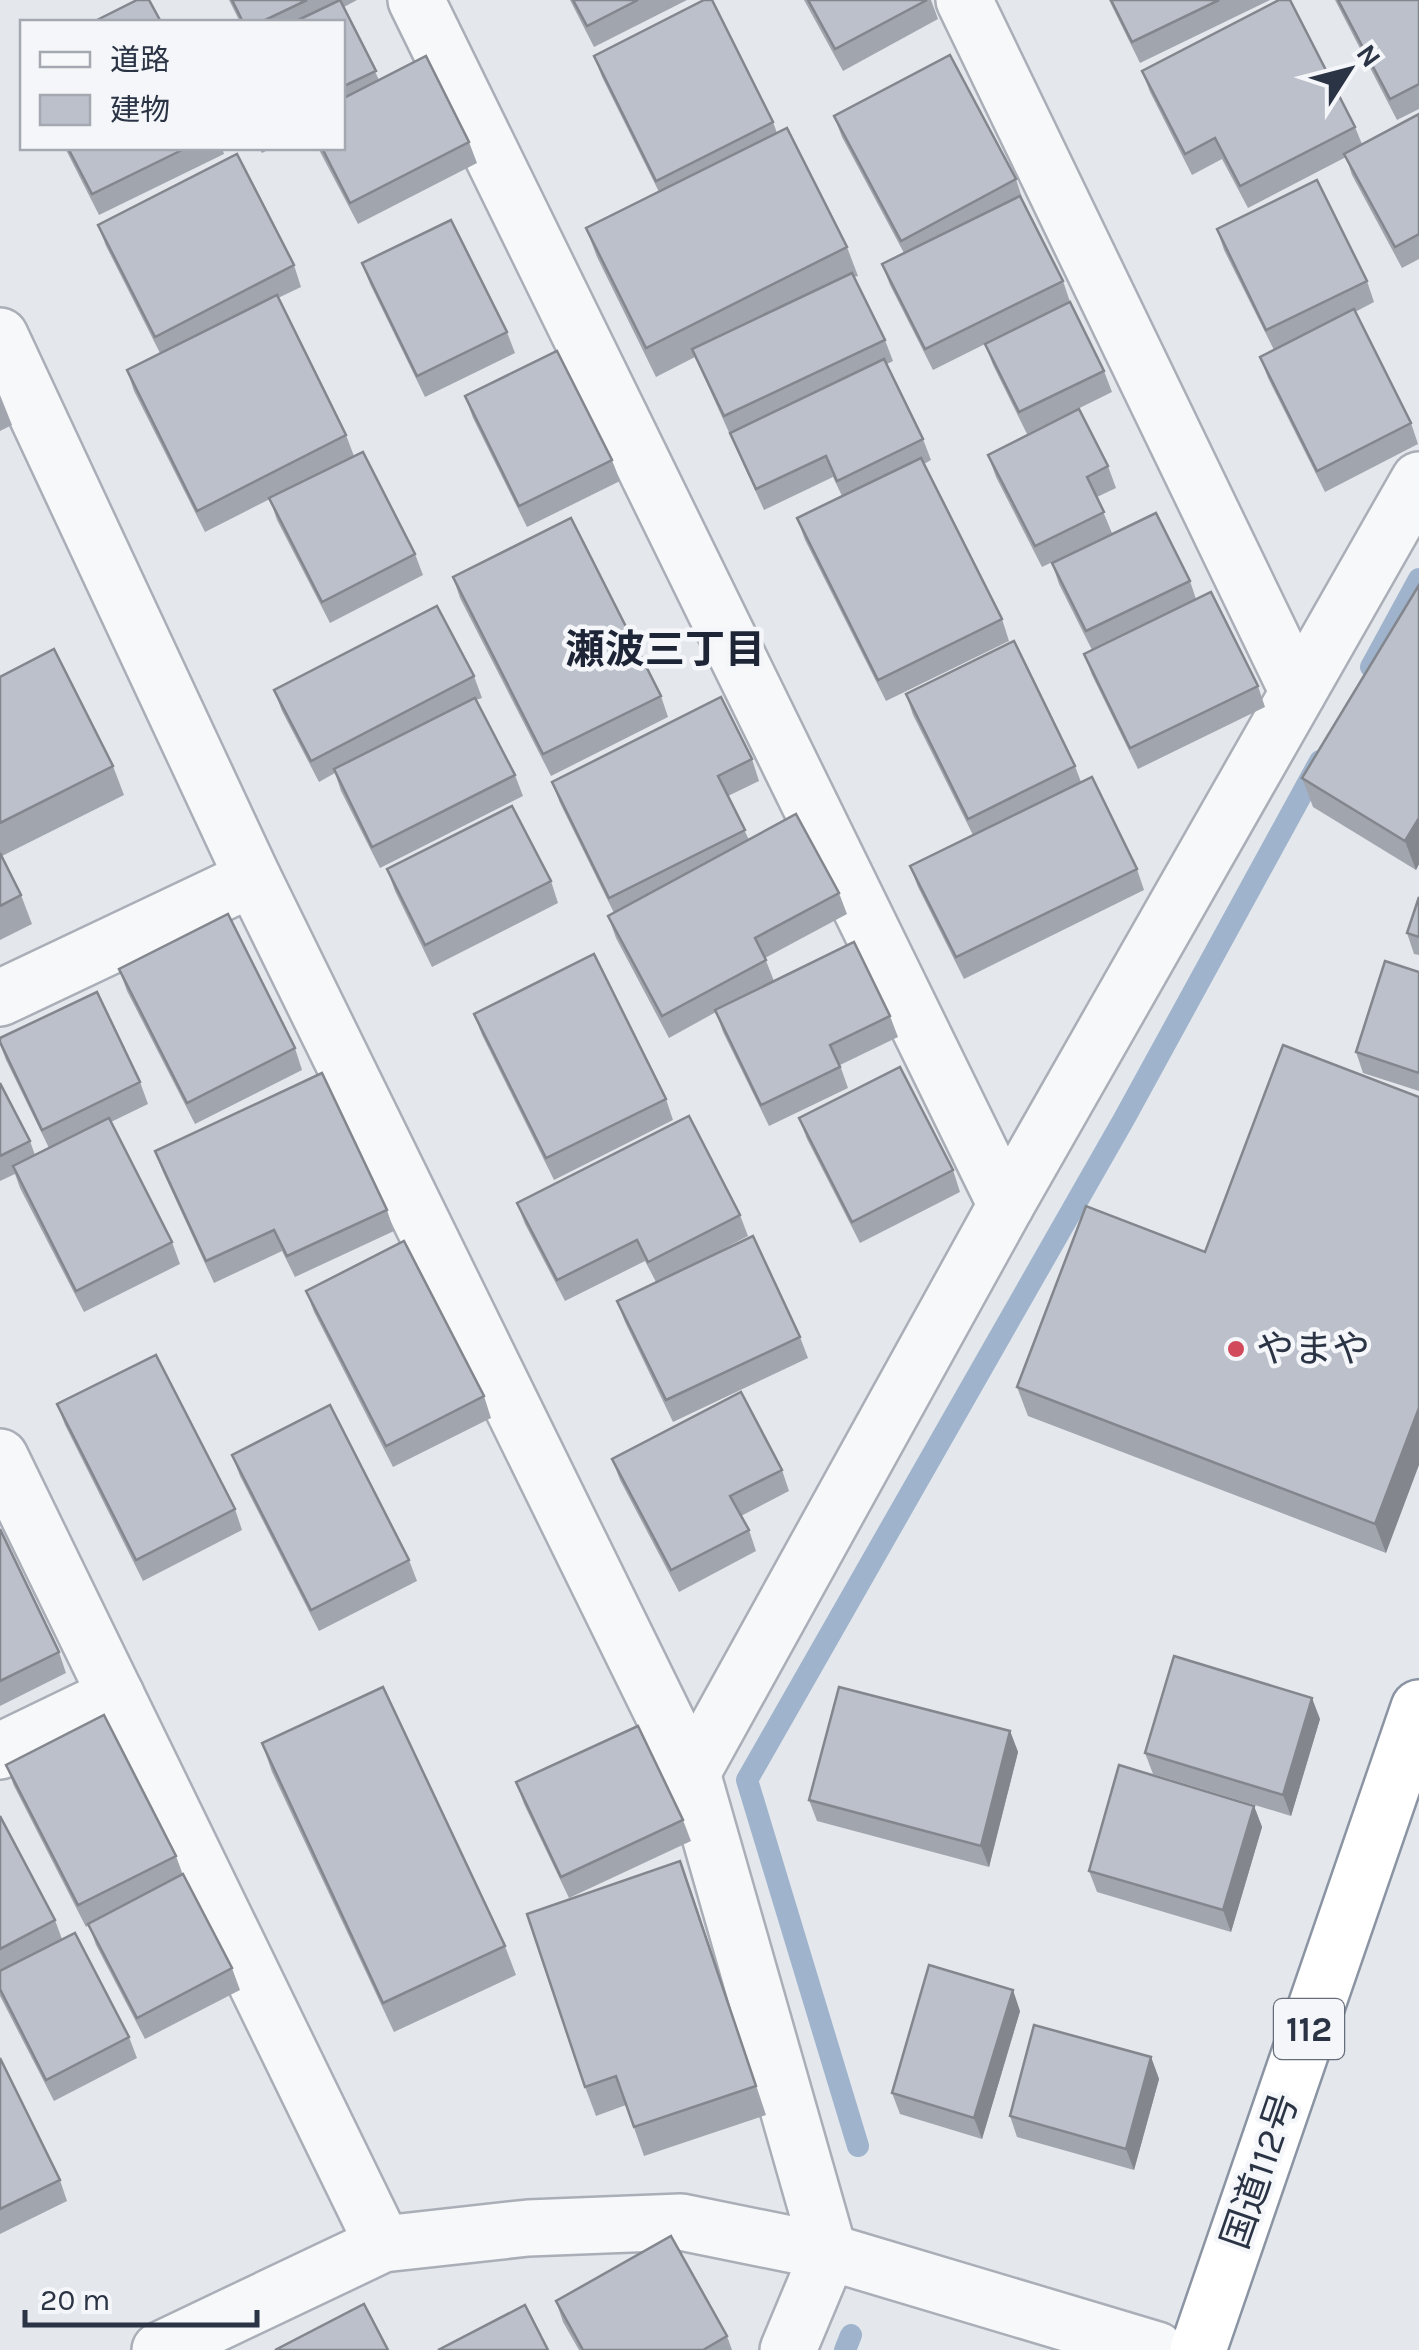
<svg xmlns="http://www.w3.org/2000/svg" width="1419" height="2350" viewBox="0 0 1419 2350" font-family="Karla,'Noto Sans JP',sans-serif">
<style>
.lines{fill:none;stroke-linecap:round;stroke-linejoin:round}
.stream{stroke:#9fb4cc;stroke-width:22}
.minor-casing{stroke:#a9aeb7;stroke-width:60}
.highway-casing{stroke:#8b94a3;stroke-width:60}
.minor{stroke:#f7f8fa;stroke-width:55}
.highway{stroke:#fff;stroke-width:55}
.wall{fill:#a1a5ae}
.shaded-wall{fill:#83868d}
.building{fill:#bbc0ca;stroke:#83868d;stroke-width:2.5}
.poi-dot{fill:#d1495b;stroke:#f4f6f9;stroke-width:4}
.labels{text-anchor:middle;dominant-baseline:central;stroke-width:9;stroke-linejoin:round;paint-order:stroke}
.shield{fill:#f4f6f9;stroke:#676e7b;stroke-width:2.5}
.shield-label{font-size:35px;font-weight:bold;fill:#2b3445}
.poi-label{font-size:38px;fill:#2b3445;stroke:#f4f6f9;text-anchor:start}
.street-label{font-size:38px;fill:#2b3445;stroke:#f4f6f9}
.neighbourhood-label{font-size:40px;font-weight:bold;fill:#1d2536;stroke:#f4f6f9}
</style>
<rect width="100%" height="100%" fill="#e4e7ec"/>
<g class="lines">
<g class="stream">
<path d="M1371 667 1419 579"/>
<path d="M858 2146 747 1780 1124 1119 1320 761"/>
<path d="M845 2350 851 2335"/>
</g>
<defs>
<g id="minor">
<path d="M416 0 1006 1205"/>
<path d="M964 0 1298 692"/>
<path d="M0 336 253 878 692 1773 829 2252 788 2350"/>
<path d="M0 998 253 878"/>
<path d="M0 1457 383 2244"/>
<path d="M0 1751 116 1695"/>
<path d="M692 1773 1006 1205 1419 480"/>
<path d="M160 2350 383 2244 528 2228 681 2222 829 2252 1157 2350"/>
</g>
<path id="highway" d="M1198 2350 1419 1708"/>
</defs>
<use href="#minor" class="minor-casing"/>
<use href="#highway" class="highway-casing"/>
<use href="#minor" class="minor"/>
<use href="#highway" class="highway"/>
</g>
<g class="wall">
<path d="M229 0H357L344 7 379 80 469 142 477 163 358 224 318 148H342V22H240Z"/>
<path d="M570 0H687L594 47Z"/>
<path d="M804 0H931L938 19 843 71Z"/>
<path d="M1109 0H1270L1140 63Z"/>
<path d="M1335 0H1419V109L1397 120Z"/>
<path d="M594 56 773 122 777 133 847 247 858 276 854 277 885 340 893 361 887 364 923 439 931 460 924 464 1002 619 1009 641 886 701 805 540 797 518 842 496 833 477 764 510 695 357 656 377 597 257 586 228 659 192 602 77Z"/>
<path d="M1142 71 1355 127 1362 144 1419 114V259L1402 268 1352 175 1346 157 1248 208 1222 159 1192 175 1150 92Z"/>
<path d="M834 116 1016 179 1023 201 1063 281 1070 302 1104 371 1112 392 1027 434 993 365 985 344 933 370 890 285 882 264 904 253 842 137Z"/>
<path d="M65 148H222L224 154 99 215Z"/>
<path d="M259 148H272L262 153Z"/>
<path d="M98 225 294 265 301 287 278 298 346 435 354 456 415 554 423 575 330 623 277 520 270 499 205 532 134 391 127 370 160 353 106 246Z"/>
<path d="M1217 229 1367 281 1374 302 1355 312 1411 423 1418 444 1325 492 1268 378 1260 357 1274 350 1224 250Z"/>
<path d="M362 263 507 332 515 353 425 397 370 284Z"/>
<path d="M0 395 12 425 0 431Z"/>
<path d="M465 396 612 460 620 481 527 527 473 418Z"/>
<path d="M988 455 1108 466 1116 488 1097 497 1112 533 1042 567 996 477Z"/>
<path d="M1052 563 1190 581 1196 599 1258 686 1265 707 1138 769 1092 675 1084 654 1092 650 1059 584Z"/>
<path d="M453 577 661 696 668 717 551 776 460 598Z"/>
<path d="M1419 585V864L1416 870 1313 807 1302 778Z"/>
<path d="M474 676 482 698 476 700 515 775 523 796 380 868 341 791 335 773 319 782 282 711 274 690Z"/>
<path d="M0 677 113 766 124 795 2 856 21 895 32 924 0 940Z"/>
<path d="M906 694 1075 766 1081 782 1137 869 1144 890 964 979 918 887 910 866 973 835 913 715Z"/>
<path d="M752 759 759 781 728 796 749 840 839 893 847 914 765 958 774 981 757 990 890 1016 898 1037 840 1065 848 1088 769 1126 723 1032 716 1012 669 1038 616 938 608 916 614 913 560 803 552 782Z"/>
<path d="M387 869 551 881 558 903 432 967 395 891Z"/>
<path d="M1419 897V955L1414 954 1407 933Z"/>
<path d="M119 969 295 1048 302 1070 195 1124 127 991Z"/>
<path d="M1419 972V1091L1363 1073 1356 1052Z"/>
<path d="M474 1014 666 1099 673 1120 554 1180 482 1035Z"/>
<path d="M0 1044 140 1082 148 1104 111 1122 172 1242 180 1264 84 1312 20 1188 15 1174 0 1181V1083L30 1141 35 1155 49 1148 6 1060Z"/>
<path d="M1419 1097 1386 1553 1028 1416 1017 1387Z"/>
<path d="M799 1118 953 1170 960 1192 860 1243 807 1139Z"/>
<path d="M155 1151 387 1210 394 1231 295 1277 282 1251 214 1283 163 1172Z"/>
<path d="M517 1203 740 1215 748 1236 677 1273 800 1337 808 1358 673 1422 625 1322 617 1301 656 1282 645 1261 565 1301 525 1224Z"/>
<path d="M306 1291 484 1396 491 1418 393 1467 314 1312Z"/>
<path d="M57 1404 235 1509 242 1530 143 1581 65 1425Z"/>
<path d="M232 1455 409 1560 417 1581 319 1631 240 1476Z"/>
<path d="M612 1459 782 1470 789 1491 741 1516 749 1530 756 1551 679 1592 620 1480Z"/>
<path d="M0 1529 59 1652 66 1673 0 1706Z"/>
<path d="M1320 1719 1291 1816 1153 1774 1145 1753Z"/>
<path d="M1010 1731 1018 1752 989 1867 817 1821 809 1800Z"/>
<path d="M262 1743 505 1946 516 1975 394 2032 272 1772Z"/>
<path d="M6 1765 176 1856 183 1875 232 1968 240 1990 145 2039 96 1945 89 1925 86 1927 14 1786Z"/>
<path d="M516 1782 683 1820 691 1841 569 1898 524 1804Z"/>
<path d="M1254 1806 1262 1827 1231 1932 1097 1892 1089 1871Z"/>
<path d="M0 1816 55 1920 62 1939 129 2037 137 2058 54 2101 0 1996Z"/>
<path d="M691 1890 766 2115 644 2156 626 2105 596 2116 585 2087Z"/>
<path d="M1020 2011 982 2139 900 2114 892 2093Z"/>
<path d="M1151 2057 1159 2079 1134 2170 1017 2137 1010 2116Z"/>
<path d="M0 2058 60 2180 67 2201 0 2234Z"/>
<path d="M556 2301 727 2336 732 2350H579L563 2322Z"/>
</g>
<g class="shaded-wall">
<path d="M1419 818V864L1416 870 1405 841Z"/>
<path d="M1419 1408V1465L1386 1553 1375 1524Z"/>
<path d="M1312 1698 1320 1719 1291 1816 1283 1795Z"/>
<path d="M1010 1731 1018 1752 989 1867 981 1846Z"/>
<path d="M1254 1806 1262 1827 1231 1932 1223 1910Z"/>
<path d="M1013 1990 1020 2011 982 2139 974 2118Z"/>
<path d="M1151 2057 1159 2079 1134 2170 1126 2149Z"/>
</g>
<g class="building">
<path d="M137 0H149L161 22H93Z"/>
<path d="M232 0H307L261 22H243Z"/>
<path d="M340 0 376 71 342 87V22H294Z"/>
<path d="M573 0H638L587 26Z"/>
<path d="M704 0H712L773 122 656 181 594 56Z"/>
<path d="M808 0H927L835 49Z"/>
<path d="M1111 0H1219L1132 42Z"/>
<path d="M1279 0H1290L1355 127 1240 186 1215 138 1185 154 1142 71Z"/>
<path d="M1338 0H1419V84L1390 99Z"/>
<path d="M950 55 1016 179 901 241 834 116Z"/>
<path d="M426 56 469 142 350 203 322 148H342V99Z"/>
<path d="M1419 114V234L1395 247 1344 154Z"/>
<path d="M787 128 847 247 646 348 586 228Z"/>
<path d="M68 148H186L92 194Z"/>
<path d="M237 154 294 265 155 337 98 225Z"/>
<path d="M1317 180 1367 281 1266 330 1217 229Z"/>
<path d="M1020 196 1063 281 925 349 882 264Z"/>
<path d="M451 220 507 332 417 376 362 263Z"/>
<path d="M852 273 885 340 724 416 692 349Z"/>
<path d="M277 295 346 435 197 511 127 370Z"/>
<path d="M1070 302 1104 371 1019 412 985 344Z"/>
<path d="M1354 309 1411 423 1317 471 1260 357Z"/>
<path d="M557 351 612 460 519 506 465 396Z"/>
<path d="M884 359 923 439 837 481 826 456 756 489 730 433Z"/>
<path d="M1079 409 1108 466 1087 477 1104 512 1035 546 988 455Z"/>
<path d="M363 452 415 554 322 602 269 498Z"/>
<path d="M921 458 1002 619 878 680 797 518Z"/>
<path d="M1156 513 1190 581 1086 631 1052 563Z"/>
<path d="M571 518 661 696 543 754 453 577Z"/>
<path d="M1419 585V818L1405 841 1302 778Z"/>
<path d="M1211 592 1258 686 1130 748 1084 654Z"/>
<path d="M437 606 474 676 311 761 274 690Z"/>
<path d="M1014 641 1075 766 968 819 906 694Z"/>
<path d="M54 649 113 766 0 823V677Z"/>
<path d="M721 697 752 759 718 776 745 830 609 898 552 782Z"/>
<path d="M475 698 515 775 372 847 334 769Z"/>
<path d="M1092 777 1137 869 956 957 910 866Z"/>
<path d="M512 806 551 881 425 945 387 869Z"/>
<path d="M796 814 839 893 755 938 766 960 662 1016 608 916Z"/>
<path d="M0 853 21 895 0 906Z"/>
<path d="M1419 897V937L1407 933Z"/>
<path d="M228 914 295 1048 187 1103 119 969Z"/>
<path d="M854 942 890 1016 830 1045 840 1067 761 1105 715 1010Z"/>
<path d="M594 954 666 1099 546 1158 474 1014Z"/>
<path d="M1385 961 1419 972V1073L1356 1052Z"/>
<path d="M97 992 140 1082 42 1130 0 1042V1038Z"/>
<path d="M1283 1045 1419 1097V1408L1375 1524 1017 1387 1086 1206 1205 1252Z"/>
<path d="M900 1067 953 1170 852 1222 799 1118Z"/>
<path d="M322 1073 387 1210 287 1256 274 1230 206 1261 155 1151Z"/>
<path d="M0 1083 30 1141 0 1156Z"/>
<path d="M689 1116 740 1215 648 1262 637 1240 557 1280 517 1203Z"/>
<path d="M109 1118 172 1242 76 1291 13 1166Z"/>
<path d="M753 1236 800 1337 666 1400 617 1301Z"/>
<path d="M404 1241 484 1396 386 1446 306 1291Z"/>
<path d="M156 1355 235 1509 136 1560 57 1404Z"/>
<path d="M741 1392 782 1470 730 1496 749 1530 671 1570 612 1459Z"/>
<path d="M330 1405 409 1560 311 1610 232 1455Z"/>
<path d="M0 1529 59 1652 0 1681Z"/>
<path d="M1174 1656 1312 1698 1283 1795 1145 1753Z"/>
<path d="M383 1687 505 1946 383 2003 262 1743Z"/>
<path d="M839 1687 1010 1731 981 1846 809 1800Z"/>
<path d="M104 1715 176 1856 78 1905 6 1765Z"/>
<path d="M638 1726 683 1820 561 1877 516 1782Z"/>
<path d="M1119 1765 1254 1806 1223 1910 1089 1871Z"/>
<path d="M0 1816 55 1920 0 1949Z"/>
<path d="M680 1861 756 2086 634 2127 616 2076 585 2087 527 1914Z"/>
<path d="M183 1874 232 1968 137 2018 88 1924Z"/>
<path d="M75 1933 129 2037 46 2080 0 1989V1971Z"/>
<path d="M929 1965 1013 1990 974 2118 892 2093Z"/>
<path d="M1034 2025 1151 2057 1126 2149 1010 2116Z"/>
<path d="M0 2058 60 2180 0 2209Z"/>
<path d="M671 2236 727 2336 703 2350H583L556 2301Z"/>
<path d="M364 2304 388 2350H275Z"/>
<path d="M525 2305 548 2350H438Z"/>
</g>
<circle class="poi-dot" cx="1236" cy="1349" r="10"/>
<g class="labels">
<rect class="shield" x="1274" y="1999" width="70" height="60" rx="8"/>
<g class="shield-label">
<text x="1309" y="2029">112</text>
</g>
<g class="poi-label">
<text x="1256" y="1349">やまや</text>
</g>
<g class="street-label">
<text transform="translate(1260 2171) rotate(-71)">国道112号</text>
</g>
<g class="neighbourhood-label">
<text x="665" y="649">瀬波三丁目</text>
</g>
</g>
<rect x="20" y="20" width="325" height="130" fill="#f4f6f9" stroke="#a4a8b1" stroke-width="2.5"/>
<rect x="40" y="52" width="50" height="15" fill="#f7f8fa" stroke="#a4a8b1" stroke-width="2.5"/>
<text x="110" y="70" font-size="30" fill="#2b3445">道路</text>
<rect x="40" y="95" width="50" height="30" fill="#bbc0ca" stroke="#a4a8b1" stroke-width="2.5"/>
<text x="110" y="120" font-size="30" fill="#2b3445">建物</text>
<g transform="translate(1349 70) rotate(54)" stroke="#f4f6f9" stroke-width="8" paint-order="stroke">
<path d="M0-8L18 38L0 25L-18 38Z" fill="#2b3445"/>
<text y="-15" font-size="28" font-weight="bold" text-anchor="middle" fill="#2b3445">N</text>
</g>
<path d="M25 2310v15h232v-15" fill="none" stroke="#2b3445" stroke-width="5"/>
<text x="40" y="2310" font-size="30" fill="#2b3445" stroke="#f4f6f9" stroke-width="8" paint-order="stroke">20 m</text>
</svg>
